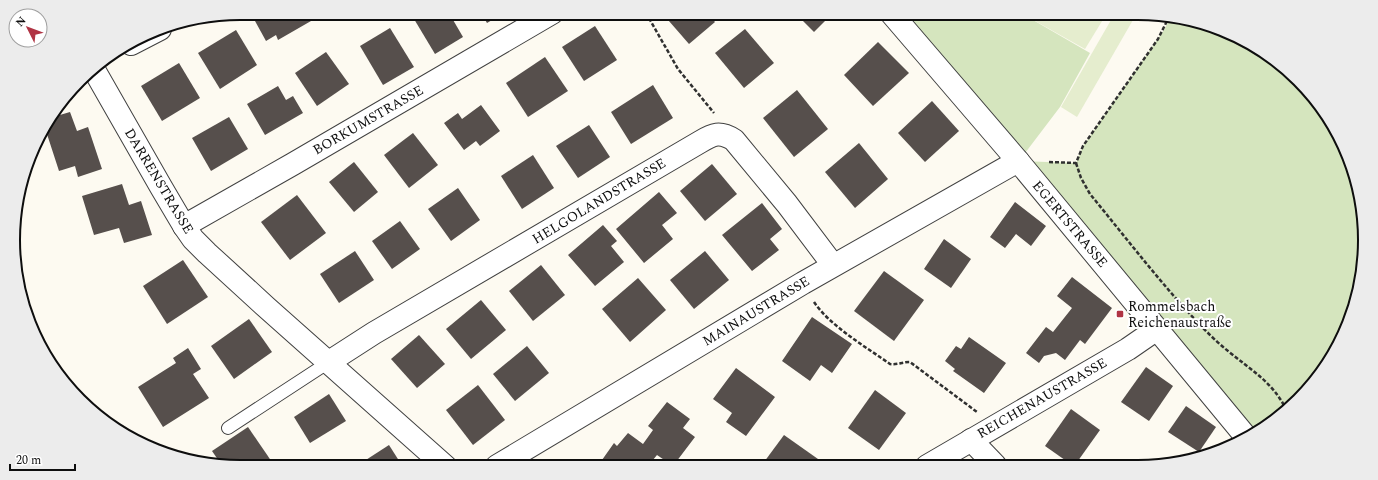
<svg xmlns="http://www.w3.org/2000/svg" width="1378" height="480" viewBox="0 0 1378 480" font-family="Spectral,serif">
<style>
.green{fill:#d5e5be}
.pitch{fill:#e5edce}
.building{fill:#564f4c}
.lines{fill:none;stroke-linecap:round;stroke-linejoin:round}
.lane-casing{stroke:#414141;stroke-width:14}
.street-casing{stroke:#414141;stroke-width:24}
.path{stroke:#303030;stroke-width:2.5;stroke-dasharray:4 2;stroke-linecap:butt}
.lane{stroke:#fff;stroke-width:12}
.street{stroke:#fff;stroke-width:22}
.poi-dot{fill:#b03444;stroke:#fff;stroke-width:1.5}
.labels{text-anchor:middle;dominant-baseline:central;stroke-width:4;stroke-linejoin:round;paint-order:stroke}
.street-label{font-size:14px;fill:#0e0e0e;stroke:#fff}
.poi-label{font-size:14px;fill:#0e0e0e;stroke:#fff;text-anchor:start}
.rim{fill:none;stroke:#0e0e0e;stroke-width:2}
</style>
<rect width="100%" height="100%" fill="#fdfaf1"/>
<path class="green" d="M891 13H1021L1090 53 1060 107 1019 161 1076 163 1083 146 1164 30 1171 17 1196 21 1286 71 1334 126 1363 210 1357 299 1334 354 1288 411 1247 438Z"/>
<g class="pitch">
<path d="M1021 13H1107L1085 49Z"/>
<path d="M1115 13H1137L1077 117 1061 107Z"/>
<path d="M1209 27 1276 60 1285 70Z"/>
</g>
<g class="building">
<path d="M269 13H307L311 21 278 40 276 35 266 41 255 21Z"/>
<path d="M340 13H356L344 20Z"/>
<path d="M423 13H449L463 37 435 54 414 19Z"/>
<path d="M481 13H504L487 23Z"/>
<path d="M662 13H707L715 22 689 44Z"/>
<path d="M795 13H833L814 32Z"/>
<path d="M595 26 617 60 584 81 562 47Z"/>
<path d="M390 28 414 67 383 85 360 46Z"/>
<path d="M745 29 774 63 744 88 715 53Z"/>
<path d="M236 30 257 65 220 89 198 53Z"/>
<path d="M878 42 909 73 873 106 844 75Z"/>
<path d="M326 52 349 84 317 106 295 73Z"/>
<path d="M545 57 568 91 528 117 506 83Z"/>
<path d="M179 63 200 98 162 121 141 86Z"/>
<path d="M653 85 673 118 631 144 611 112Z"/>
<path d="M278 86 286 100 293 96 303 113 265 135 247 104Z"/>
<path d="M797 90 828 129 794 157 763 118Z"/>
<path d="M932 101 959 131 925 162 898 133Z"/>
<path d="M481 105 500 131 480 146 476 141 464 150 444 123 458 113 462 119Z"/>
<path d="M70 112 77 131 88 127 102 169 78 177 75 166 59 171 45 128 53 117Z"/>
<path d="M229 117 248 149 211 171 192 138Z"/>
<path d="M589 125 610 157 578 178 556 146Z"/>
<path d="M413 133 438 165 409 188 384 155Z"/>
<path d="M859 143 888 179 855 208 825 172Z"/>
<path d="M533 155 554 188 522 209 501 176Z"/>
<path d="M354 162 378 192 354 212 329 182Z"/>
<path d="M712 164 737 194 705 221 680 191Z"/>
<path d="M122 184 129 205 141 201 152 235 124 243 119 228 94 235 82 196Z"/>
<path d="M458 188 480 220 451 241 428 209Z"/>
<path d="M659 192 677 213 662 225 673 239 644 263 616 229Z"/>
<path d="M297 195 326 233 290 260 261 222Z"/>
<path d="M1015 202 1046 226 1031 246 1016 234 1005 248 990 237Z"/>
<path d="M762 203 782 229 770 239 779 250 752 271 722 235Z"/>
<path d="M400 221 420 249 392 269 372 241Z"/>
<path d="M603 225 617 241 611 246 624 262 595 286 568 255Z"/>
<path d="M944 239 971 259 951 288 924 269Z"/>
<path d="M355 251 374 280 339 303 320 274Z"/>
<path d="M705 251 729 280 694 309 670 280Z"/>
<path d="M183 260 208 297 167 324 143 286Z"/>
<path d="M541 265 565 295 533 321 509 291Z"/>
<path d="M884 271 924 300 894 341 854 311Z"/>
<path d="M1072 277 1112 308 1085 344 1080 340 1065 360 1056 353 1044 356 1039 363 1026 353 1046 327 1053 332 1072 308 1057 296Z"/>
<path d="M638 278 666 310 630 342 602 309Z"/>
<path d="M481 300 506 330 471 359 446 329Z"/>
<path d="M812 317 852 344 832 373 821 365 810 381 782 361Z"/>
<path d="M249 319 272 352 234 379 211 346Z"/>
<path d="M419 335 445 364 417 388 391 359Z"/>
<path d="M969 337 1006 363 984 393 953 371 955 369 945 361 956 346 961 349Z"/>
<path d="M527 346 549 373 515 401 493 374Z"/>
<path d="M188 348 201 369 193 374 209 398 163 427 138 387 176 363 173 358Z"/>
<path d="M1146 367 1173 386 1149 421 1121 402Z"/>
<path d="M736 368 775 397 746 436 726 422 732 413 713 399Z"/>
<path d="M478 385 505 420 473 445 446 410Z"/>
<path d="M875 390 906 413 879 450 848 428Z"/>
<path d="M329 394 346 421 310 443 294 417Z"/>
<path d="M667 402 690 419 683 428 695 437 673 466 657 455 648 466H610L602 460 614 443 617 446 628 433 643 444 653 430 648 426Z"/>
<path d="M1186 406 1216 427 1199 452 1168 432Z"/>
<path d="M1071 409 1100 430 1075 465H1072L1045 446Z"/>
<path d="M248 427 274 465 271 467H240L221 464 212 451Z"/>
<path d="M784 435 818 459 813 466H761Z"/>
<path d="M389 445 403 467H355Z"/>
</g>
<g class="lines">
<defs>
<path id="lane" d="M228 428 329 362"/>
<g id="street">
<path d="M891 13 1018 161 1247 438"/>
<path d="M131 44 160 29"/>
<path d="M93 68 161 187 184 226 193 239 207 253 266 307 446 467"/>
<path d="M184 226 293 164 552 13"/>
<path d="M329 362 374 333 700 142C713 134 720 131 734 140L787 204 833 265"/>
<path d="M971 440 995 465"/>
<path d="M497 466 803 283 1018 161"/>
<path d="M927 466 1128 349 1157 329"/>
</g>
</defs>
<use href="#lane" class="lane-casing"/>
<use href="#street" class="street-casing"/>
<g class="path">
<path d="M646 13 678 69 714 113"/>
<path d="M1049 162 1076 163 1083 146 1158 39 1169 17"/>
<path d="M1076 163 1081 178 1090 194C1127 239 1162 285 1202 327 1210 335 1219 344 1228 351 1252 371 1273 382 1287 411"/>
<path d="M814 302C830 326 866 347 890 364 897 365 902 362 910 362L977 412"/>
</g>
<use href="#lane" class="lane"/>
<use href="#street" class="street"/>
</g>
<rect class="poi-dot" x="1116" y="310" width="8" height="8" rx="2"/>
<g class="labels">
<g class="street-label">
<text transform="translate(368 120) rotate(-30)">BORKUMSTRASSE</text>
<text transform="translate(159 181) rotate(59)">DARRENSTRASSE</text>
<text transform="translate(599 201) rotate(-31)">HELGOLANDSTRASSE</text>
<text transform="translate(1070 224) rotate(50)">EGERTSTRASSE</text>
<text transform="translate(756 311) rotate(-31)">MAINAUSTRASSE</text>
<text transform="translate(1042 398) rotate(-30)">REICHENAUSTRASSE</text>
</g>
<g class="poi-label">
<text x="1128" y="306">Rommelsbach<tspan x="1128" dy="16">Reichenaustraße</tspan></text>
</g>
</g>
<path d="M0 0H1378V480H0ZM240 20H1138A220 220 0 0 1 1358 240V240A220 220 0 0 1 1138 460H240A220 220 0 0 1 20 240V240A220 220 0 0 1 240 20Z" fill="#ececec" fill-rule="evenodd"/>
<path class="rim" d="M240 20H1138A220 220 0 0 1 1358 240V240A220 220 0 0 1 1138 460H240A220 220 0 0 1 20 240V240A220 220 0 0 1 240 20Z"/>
<g transform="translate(28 28) rotate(312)"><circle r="19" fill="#ffffff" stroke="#9f9f9f"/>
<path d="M0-3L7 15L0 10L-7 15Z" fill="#b03444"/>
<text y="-6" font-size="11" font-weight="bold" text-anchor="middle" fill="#0e0e0e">N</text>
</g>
<path d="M10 464v6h65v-6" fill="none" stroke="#0e0e0e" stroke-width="2"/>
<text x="16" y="464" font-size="12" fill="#0e0e0e" stroke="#ffffff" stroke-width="3" paint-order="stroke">20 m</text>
</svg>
